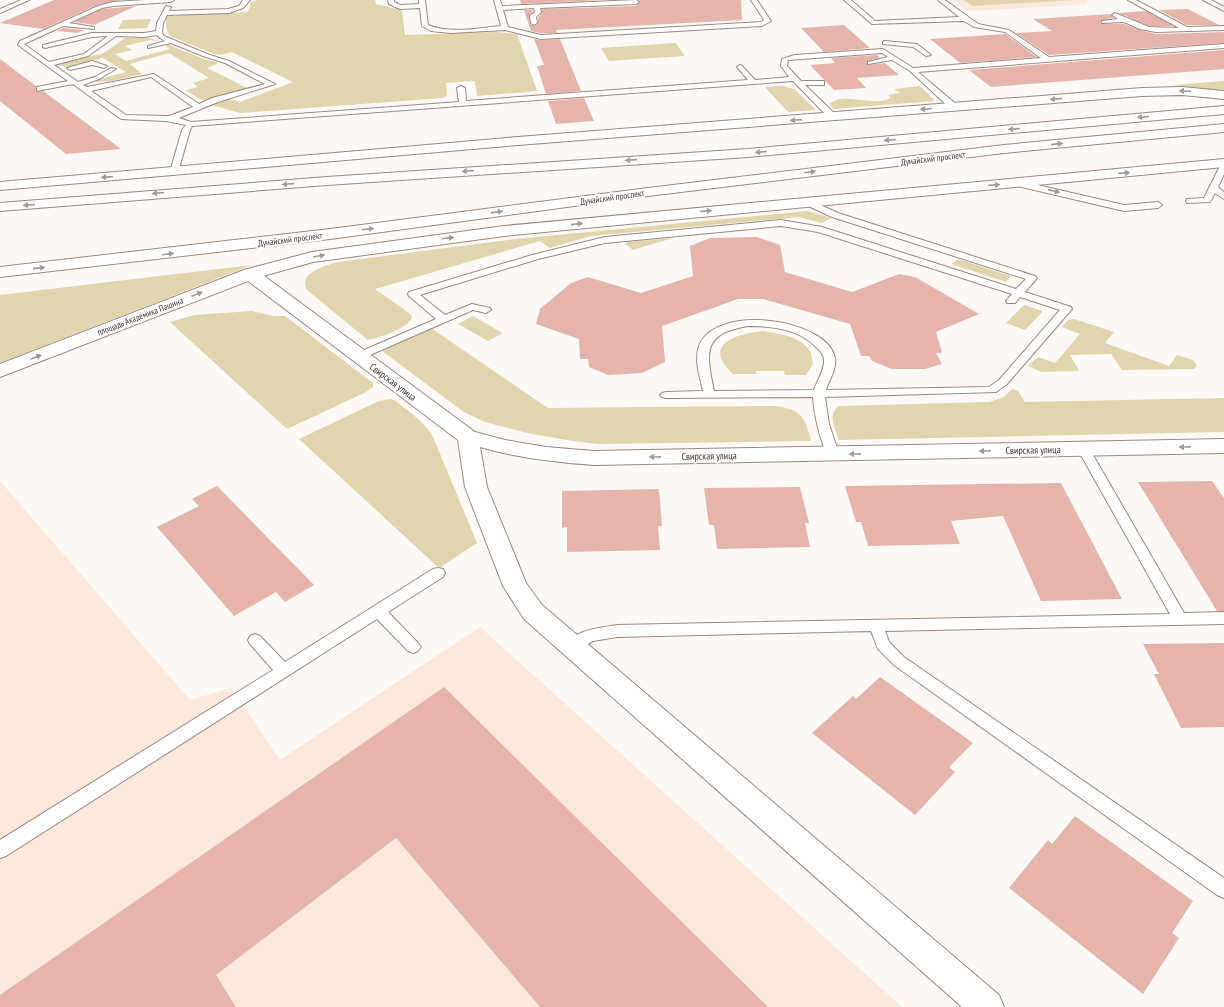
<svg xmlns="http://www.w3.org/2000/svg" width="1224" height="1007" viewBox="0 0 1224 1007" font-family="'PT Sans Narrow',sans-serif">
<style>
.built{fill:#fce8dd}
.green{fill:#e0d5ae}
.building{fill:#e5b5ad}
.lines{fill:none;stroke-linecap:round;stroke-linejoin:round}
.lane-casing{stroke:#998a81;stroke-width:2}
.street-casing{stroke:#998a81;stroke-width:2}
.secondary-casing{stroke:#998a81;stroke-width:2}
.lane{fill:#fff;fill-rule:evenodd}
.street{fill:#fff;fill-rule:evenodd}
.secondary{fill:#fff;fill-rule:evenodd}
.oneway{fill:#9e9b99}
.labels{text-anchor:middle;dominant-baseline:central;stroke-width:4;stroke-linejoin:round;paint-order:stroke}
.far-street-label{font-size:9px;fill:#3e3733;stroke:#fff}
.street-label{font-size:10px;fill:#3e3733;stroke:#fff}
</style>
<rect width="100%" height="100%" fill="#fdf9f7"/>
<g class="built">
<path d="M953 0H1089L1084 5 967 11Z"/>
<path d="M0 481 190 700 231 688 280 760 480 627 902 1007H0Z"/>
</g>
<g class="green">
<path d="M257 0H375L376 4 402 10 405 35 496 32 517 34 537 91 477 96 475 81 446 83 447 95 443 98 240 113 211 105 229 99 240 102 293 82 232 52 221 55 214 54 172 37C166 32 165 24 167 16L248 12 251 2Z"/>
<path d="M964 0H1075L973 6Z"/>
<path d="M151 19 147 28 118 29 123 20Z"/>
<path d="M125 38H150L158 41 150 40 125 46 132 50 115 54 126 61 170 49 165 46 169 45 204 59 217 62V64L207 68 247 88 206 100 199 99 186 90 198 87 193 83 209 78 169 53 130 64 142 74 111 81 94 82 96 80 126 72 103 58 66 67 59 65 61 63 104 53Z"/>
<path d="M676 43 685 56 609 61 601 48Z"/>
<path d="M1224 81V91L1171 85Z"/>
<path d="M783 86 794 89 816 110 788 112 765 87Z"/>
<path d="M920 86 934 100V101L834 109 829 104C847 91 872 108 891 98L888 95 900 93 894 89Z"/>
<path d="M808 211 831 218 822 223 799 217 591 236 550 248 540 241 375 289 409 313 412 316 411 320C404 329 379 338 368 340L307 290C298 272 325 266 338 262L515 239Z"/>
<path d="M673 238 633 250 625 244 628 242Z"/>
<path d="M958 259 1011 276 1006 282 952 264Z"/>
<path d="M252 265 0 363V295Z"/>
<path d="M1024 305 1043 311 1025 330 1006 323Z"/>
<path d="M252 311 273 316H285L373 383V387L366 392 287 429 170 322 194 315Z"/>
<path d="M473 316 499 331 503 333 488 341 458 324Z"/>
<path d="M1074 319 1114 332 1105 343 1169 366 1177 355 1193 360 1197 366 1194 369 1122 370 1111 354 1070 355 1079 371 1042 372 1028 366 1038 357 1055 363 1080 334 1062 327 1068 320Z"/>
<path d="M431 328 548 408 774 406C801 409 805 416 811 441L598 444 573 441 527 433 485 422 464 412 382 351Z"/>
<path d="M763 331C779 334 800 336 810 351 812 354 812 360 813 364L806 375H785L784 371H756V374H733C701 344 736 334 763 331Z"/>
<path d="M1012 389 1018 391 1025 402 1224 398V432L839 440C835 428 827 415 839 406L989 402 1004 397Z"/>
<path d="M390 399 394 400C408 411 424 421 433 437L477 543 439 568 299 439 379 401Z"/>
</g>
<g class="building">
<path d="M54 0H121L97 5 43 29 0 23Z"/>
<path d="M520 0H602L521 4Z"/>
<path d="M639 0H741L742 20 556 30 557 33H541L531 31 524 10H533V11L529 16 530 24 535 26 538 23V18L542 13V9L636 6 640 2Z"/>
<path d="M136 6 94 25 74 22 102 9Z"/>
<path d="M1188 9 1219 25H1187L1159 10Z"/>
<path d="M1146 11 1173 26H1149L1119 13Z"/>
<path d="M1111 14V15L1114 18 1102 20 1101 24H1124L1140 30 1156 34 1224 32V43L1049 55 1016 33 1052 31 1033 19Z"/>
<path d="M844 25 870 48 824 52 801 28Z"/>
<path d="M63 28 85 30 77 33 57 31Z"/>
<path d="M1005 34 1037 57 960 63 930 39Z"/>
<path d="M534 39 541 40 560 39 581 91 546 94 537 66 544 65Z"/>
<path d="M1224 50V69L991 87 969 70Z"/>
<path d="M877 55 880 58 868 61 867 65 885 63 899 75 857 78 866 88 834 90 810 65 835 63 831 58Z"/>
<path d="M0 59 36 86V92L43 91 121 149 66 154 0 101Z"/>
<path d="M584 98 594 121 556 124 548 101Z"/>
<path d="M757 237 780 245 785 272 852 292 899 274 915 277 979 314 936 332 942 353H936L942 364 925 369H892L872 361 869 356H861L850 324 763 299H738L662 326 665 362 642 373 608 375 589 367 588 359H580L579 339 536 324 540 309 571 283 588 277 641 293 693 276 690 246 710 238Z"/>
<path d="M1212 481 1224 498V611H1217L1138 482Z"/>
<path d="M1061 483 1122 599 1041 601 1003 516 951 521 960 544 868 546 861 522H856L845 486Z"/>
<path d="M217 486 314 585 285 602 276 592 234 616 157 527 199 506 192 499Z"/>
<path d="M800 487 809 523H805L810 547 717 549 714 525H709L704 488Z"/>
<path d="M659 489 662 526H658L660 550 567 552V527L562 528V491Z"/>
<path d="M1224 643V727L1181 728 1154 674H1159L1143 644Z"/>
<path d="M880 677 973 743 949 767 955 772 915 815 812 733 853 696 856 699Z"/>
<path d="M444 687 768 1007H540L396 838 216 975 236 1007H0V995Z"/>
<path d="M1075 816 1193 901 1172 933 1179 938 1143 994 1009 888 1048 840 1052 844Z"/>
</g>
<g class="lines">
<defs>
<g id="lane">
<path d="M21 0H29L0 13V9Z"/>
<path d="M145 0H174L171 2 113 6 102 8 69 23 94 27V29L63 26 24 44 49 62 84 54 108 36 92 37 45 48 43 47V45L92 33H144L156 31 157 23 166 6 171 7 169 11 228 9 239 6 243 0H250L243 8 229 13 167 15 163 23 162 33 164 36 207 54 229 61 275 84 218 102 179 118 191 122 459 102 457 88 461 86 465 88 466 101 748 80 737 67 740 65 742 66 755 80 789 77 781 66 782 59 795 55 883 49 913 68 1041 58 1005 32 974 27 964 21 872 24 844 0H851L875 21 959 17 938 0H945L978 24 1009 30 1049 57 1224 44V48L918 72 957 105 958 107 954 109H951L910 71 892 60 868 64V62L888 57 882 53 788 60 787 66 801 81H824V85H805L836 115 837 117 833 119H830L793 81 192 126 190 130 178 172 174 175 170 172 182 130 186 125 166 121 121 119 73 84 37 91V87L68 81 18 45 20 41 98 6 113 2ZM157 35 160 38 165 41 148 46V48L171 43 203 56 225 63 265 84 212 98 199 104 154 74 87 87 83 85 99 79 116 69 111 68 95 77 78 82 54 65 88 56 116 36 144 37ZM151 77 193 107 169 116 126 115 91 91Z"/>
<path d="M388 0H394V2L401 5 419 4V0H425L428 25C450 34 479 28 501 26L494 0H500L502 6 636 0 639 2 636 4 540 8 541 12 536 17 537 23 534 25 531 23 530 16 535 12 534 8 503 10 508 27 541 35 761 22 764 20 751 0H757L771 21 762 26 541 39 505 30 451 33 431 31 422 26 420 8 400 9 389 4Z"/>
<path d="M1128 0H1136L1187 27 1224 26V30L1156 32 1140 29 1124 22 1102 23V21L1118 19 1112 15 1115 13 1149 27 1179 28Z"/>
<path d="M1203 0H1211L1224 7V11Z"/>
<path d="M885 41 917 44 931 55 926 56 913 47 883 44V42Z"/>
<path d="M92 61 107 66 104 68 92 65 70 70 67 68Z"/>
<path d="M1221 164H1224V174L1218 187 1224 192V199L1215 193 1210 202 1187 203 1186 201 1187 199 1204 198Z"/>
<path d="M1016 180 1124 205 1158 202 1162 205 1158 208 1124 211 1013 185 1012 183Z"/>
<path d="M807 199 838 213 1035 276 1037 278 1025 292 1071 307 1072 309 1007 384 996 392 825 397 829 424 839 454 837 457H829C820 443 814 413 813 397L666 398 662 397 660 395 662 393 666 392 703 391C700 377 694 360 699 346 715 303 827 318 835 358 837 369 829 380 826 390L989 387 999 380 1060 310 1020 297 1015 303H1007L1006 301 1012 294 818 232 781 226 605 243 538 259 420 295 445 315 472 304 490 308 491 310 486 313 473 310 363 358 359 359 354 356 355 354 436 319 409 296 408 294 409 292 532 255 605 237 781 220 822 227 1016 289 1026 279 832 217 804 204 803 202ZM748 326C772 326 800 329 817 348 821 352 824 355 824 361 824 371 817 381 814 390L714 391C706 352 702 334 748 326Z"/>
<path d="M1083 444 1087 445 1089 448 1184 613 1224 612V624L885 631 889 642 904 657 1224 878V898L1217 895 894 665 878 649 871 631 617 637 593 641 573 652 568 650 566 646C574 629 601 628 617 625L1170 614 1077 448 1079 445Z"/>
<path d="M438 568 443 569 445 573 443 577 388 612 418 643 421 647 418 651 413 653 408 651 377 619 6 856 0 858V840L273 670 250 644 248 640 250 636 255 634 260 636 285 662 433 569Z"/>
</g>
<path id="street" d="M250 269 256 270 475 432 505 440 546 447 594 451 1224 439V453L594 465C555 462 517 458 480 447L487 487 526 583 542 605 999 995 1004 1007H962L524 619 503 586 465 487 458 440 244 278 242 274 244 270Z"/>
<g id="secondary">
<path d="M1182 87 1224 91V99L1182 95 1142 96 518 145 0 190V182L518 137 1142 88Z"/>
<path d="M1224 106V114L748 157 327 185 0 211V203L327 177 748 149Z"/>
<path d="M1224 124V132L1004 153 648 196 330 239 0 277V267L330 229 648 188 1004 145Z"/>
<path d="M1224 159V167L504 236 313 262 256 278 0 377V364L244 270 312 252 504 226Z"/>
</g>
</defs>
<use href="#lane" class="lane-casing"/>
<use href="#street" class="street-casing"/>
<use href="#secondary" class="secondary-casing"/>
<use href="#lane" class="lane"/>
<use href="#street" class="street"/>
<use href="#secondary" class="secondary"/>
</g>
<defs><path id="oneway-solid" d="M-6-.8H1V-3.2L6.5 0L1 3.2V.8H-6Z"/></defs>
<g class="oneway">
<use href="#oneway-solid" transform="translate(1185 91) rotate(-178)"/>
<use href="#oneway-solid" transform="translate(1056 99) rotate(176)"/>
<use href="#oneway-solid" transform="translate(926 109) rotate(175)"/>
<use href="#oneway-solid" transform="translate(1143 117) rotate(175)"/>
<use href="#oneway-solid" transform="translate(796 120) rotate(176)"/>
<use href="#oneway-solid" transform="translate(1014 129) rotate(175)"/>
<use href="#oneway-solid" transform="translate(890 140) rotate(175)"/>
<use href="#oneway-solid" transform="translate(1057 144) rotate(-6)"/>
<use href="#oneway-solid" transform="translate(761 152) rotate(175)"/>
<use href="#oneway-solid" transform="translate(631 160) rotate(176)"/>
<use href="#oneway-solid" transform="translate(468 171) rotate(176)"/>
<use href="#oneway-solid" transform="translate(810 172) rotate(-7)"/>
<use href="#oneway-solid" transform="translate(1124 173) rotate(-5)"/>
<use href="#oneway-solid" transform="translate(107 177) rotate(175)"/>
<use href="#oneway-solid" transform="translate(288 184) rotate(176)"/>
<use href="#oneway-solid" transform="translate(994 185) rotate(-5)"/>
<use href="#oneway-solid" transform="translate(1054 191) rotate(13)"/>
<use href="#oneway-solid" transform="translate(158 193) rotate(176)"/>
<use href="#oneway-solid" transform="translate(29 205) rotate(175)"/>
<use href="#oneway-solid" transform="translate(706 211) rotate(-5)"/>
<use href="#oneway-solid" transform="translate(497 212) rotate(-8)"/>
<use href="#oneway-solid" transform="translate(577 224) rotate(-6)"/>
<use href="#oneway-solid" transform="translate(368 229) rotate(-7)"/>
<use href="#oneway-solid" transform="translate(448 238) rotate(-7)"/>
<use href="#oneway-solid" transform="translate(168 254) rotate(-7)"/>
<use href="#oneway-solid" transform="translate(319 256) rotate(-10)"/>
<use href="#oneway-solid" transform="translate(39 268) rotate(-6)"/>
<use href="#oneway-solid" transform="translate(197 294) rotate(-21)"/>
<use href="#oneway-solid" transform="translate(36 357) rotate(-21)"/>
<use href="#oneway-solid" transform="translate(1185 447) rotate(179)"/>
<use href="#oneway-solid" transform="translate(985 451) rotate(179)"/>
<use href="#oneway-solid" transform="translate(855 454) rotate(179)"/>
<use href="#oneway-solid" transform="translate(655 457) rotate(179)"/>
</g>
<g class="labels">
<g class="far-street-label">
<text transform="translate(933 158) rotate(-7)">Дунайский проспект</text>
<text transform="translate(612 197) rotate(-8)">Дунайский проспект</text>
<text transform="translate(290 239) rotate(-7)">Дунайский проспект</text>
<text transform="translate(140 316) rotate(-21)">площадь Академика Пашина</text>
</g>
<g class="street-label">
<text transform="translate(393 382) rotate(37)">Свирская улица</text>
<text transform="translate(1033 450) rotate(-1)">Свирская улица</text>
<text transform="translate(709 456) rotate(-1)">Свирская улица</text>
</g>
</g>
</svg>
